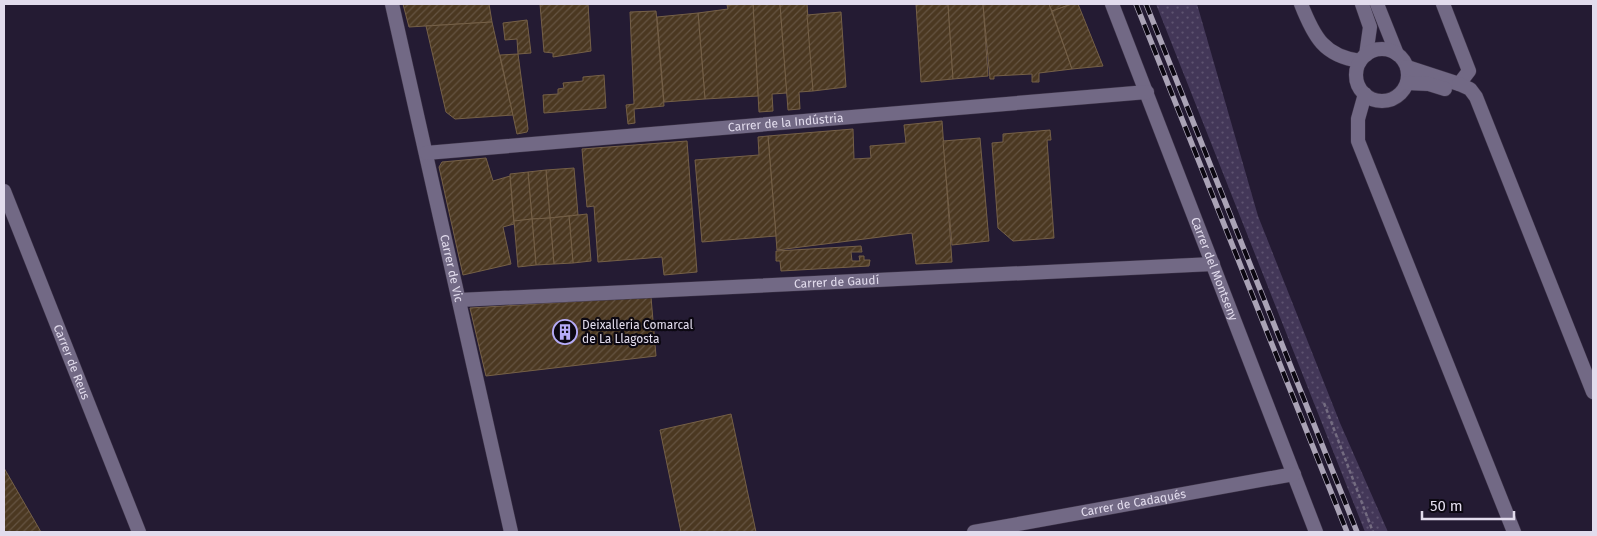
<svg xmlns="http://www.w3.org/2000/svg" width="1597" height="536" viewBox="0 0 1597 536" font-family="'Fira Sans',sans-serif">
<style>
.grass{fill:url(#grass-dots)}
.building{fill:url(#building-hatch);stroke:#756047}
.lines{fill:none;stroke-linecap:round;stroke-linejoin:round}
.minor-casing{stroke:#3d3448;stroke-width:15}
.path{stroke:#746c81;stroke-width:2.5;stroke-dasharray:4 2.5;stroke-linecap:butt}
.minor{stroke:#726985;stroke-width:14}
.rail-casing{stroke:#aaa3b6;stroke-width:5.5}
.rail{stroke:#0c0812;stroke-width:4;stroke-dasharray:11;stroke-linecap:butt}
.labels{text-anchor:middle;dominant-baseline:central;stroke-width:4.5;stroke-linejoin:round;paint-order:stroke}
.street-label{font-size:12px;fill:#e2dced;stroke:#0c0812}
.poi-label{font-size:12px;fill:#e2dced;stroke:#0c0812;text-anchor:start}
</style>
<defs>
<pattern id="grass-dots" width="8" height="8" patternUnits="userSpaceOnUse" patternTransform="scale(1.25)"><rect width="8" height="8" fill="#433758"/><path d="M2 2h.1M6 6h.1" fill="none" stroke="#5e5370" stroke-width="1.8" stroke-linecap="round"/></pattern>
<pattern id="building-hatch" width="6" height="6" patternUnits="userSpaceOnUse" patternTransform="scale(1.25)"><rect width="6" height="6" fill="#4b3821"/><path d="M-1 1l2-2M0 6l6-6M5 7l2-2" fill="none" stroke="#655442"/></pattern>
</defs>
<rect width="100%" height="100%" fill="#241b33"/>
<path class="grass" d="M1156 4H1197L1258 216 1340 423 1388 532H1365Z"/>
<g class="building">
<path d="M403 4H489L492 22 409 27Z"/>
<path d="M540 4H588L591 51 553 57V53L544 52Z"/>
<path d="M753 4H780L787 93 772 94 773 111 759 112Z"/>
<path d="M753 4 758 96 705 99 698 13 728 9 727 5Z"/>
<path d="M780 4H807L813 91 799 92 800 109 788 110Z"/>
<path d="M916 4H948L953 79 921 82Z"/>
<path d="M948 4H983L988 76 953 79Z"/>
<path d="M983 4H1049L1072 69 1039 73V82H1032V74L994 76V79H990Z"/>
<path d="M1049 4H1072L1052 11Z"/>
<path d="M1072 4H1078L1103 66 1072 69 1052 11Z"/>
<path d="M656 11 664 106 634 109 635 123 628 124 626 105 634 104 630 12Z"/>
<path d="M841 12 846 87 813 91 807 15Z"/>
<path d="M698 13 705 99 664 102 657 17Z"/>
<path d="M527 20 531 53 518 54 517 39 505 40 503 23Z"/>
<path d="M492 22 513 115 455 119 446 112 426 26Z"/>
<path d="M518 54 528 129 527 132 517 134 500 55Z"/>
<path d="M604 75 606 108 544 113 543 95 558 94V89L564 88 563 83 583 81V77Z"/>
<path d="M942 121 952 262 916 264 912 233 777 250 768 136 853 129 854 159 871 158 870 146 906 143 904 125Z"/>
<path d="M1050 130 1051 140H1047L1054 238 1013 241 998 228 992 143 1003 142V134Z"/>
<path d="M768 136 776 236 702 242 695 160 759 155 758 137Z"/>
<path d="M980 138 989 241 952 245 943 141Z"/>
<path d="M687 141 697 272 664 275 662 257 598 262 594 206 587 207 582 149Z"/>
<path d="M486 158 493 181 510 176 514 224 503 227 511 264 463 275 439 167 442 162Z"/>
<path d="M574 168 578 215 550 218 546 170Z"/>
<path d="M546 170 550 218 532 219 528 172Z"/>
<path d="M528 172 532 219 514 221 510 174Z"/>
<path d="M587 214 591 261 573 263 569 216Z"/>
<path d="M569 216 573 263 554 264 550 218Z"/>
<path d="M550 218 554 264 536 265 532 219Z"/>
<path d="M532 219 536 265 518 267 514 221Z"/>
<path d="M861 246 862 252H851L852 261H860L859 256H864V260H870L869 266 781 271 780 261H776V251Z"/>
<path d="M651 297 656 356 486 376 470 308Z"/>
<path d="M731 414 756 532H681L660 430Z"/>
<path d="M4 468 41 532H4Z"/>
</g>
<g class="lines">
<defs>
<g id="minor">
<path id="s1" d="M392 4 511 532"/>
<path id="s2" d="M1112 4 1316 532"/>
<path d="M1301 4C1314 37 1324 56 1360 61"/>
<path d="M1362 4 1370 27 1366 55"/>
<path d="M1377 4 1397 54"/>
<circle cx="1382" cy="75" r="26"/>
<path d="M1407 67 1459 84 1469 71 1443 4"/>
<path d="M1407 83 1429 84 1445 89"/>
<path d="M1459 84 1470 89 1476 97 1593 392"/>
<path d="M1365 94 1358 119V141L1514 532"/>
<path id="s3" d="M426 153 1147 92"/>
<path id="s4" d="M4 191 139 532"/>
<path id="s5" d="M459 300 1213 264"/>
<path id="s6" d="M974 532 1294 474"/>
</g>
</defs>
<use href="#minor" class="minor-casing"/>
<path class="path" d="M1324 403 1373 532"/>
<use href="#minor" class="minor"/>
<defs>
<g id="rail">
<path d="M1136 4 1347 532"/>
<path d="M1146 4 1357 532"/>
</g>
</defs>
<use href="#rail" class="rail-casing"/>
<use href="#rail" class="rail"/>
</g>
<defs>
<symbol id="building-ring" viewBox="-11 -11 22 22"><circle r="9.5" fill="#0c0812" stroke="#b6acf8" stroke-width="1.5"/><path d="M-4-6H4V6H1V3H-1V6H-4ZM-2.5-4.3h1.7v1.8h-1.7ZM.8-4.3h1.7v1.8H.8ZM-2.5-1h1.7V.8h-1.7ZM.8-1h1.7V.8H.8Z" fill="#b6acf8"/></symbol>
</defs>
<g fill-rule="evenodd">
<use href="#building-ring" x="551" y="318" width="28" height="28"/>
</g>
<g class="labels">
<g class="street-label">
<text stroke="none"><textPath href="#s3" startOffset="361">Carrer de la Indústria</textPath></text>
<text stroke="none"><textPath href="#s1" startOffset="271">Carrer de Vic</textPath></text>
<text stroke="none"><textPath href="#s2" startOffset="284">Carrer del Montseny</textPath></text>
<text stroke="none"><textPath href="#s5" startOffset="378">Carrer de Gaudí</textPath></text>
<text stroke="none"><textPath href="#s4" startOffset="184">Carrer de Reus</textPath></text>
<text stroke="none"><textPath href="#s6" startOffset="162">Carrer de Cadaqués</textPath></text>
</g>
<g class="poi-label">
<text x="582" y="325">Deixalleria Comarcal<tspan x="582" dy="14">de La Llagosta</tspan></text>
</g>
</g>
<rect width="1597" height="536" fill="none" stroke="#e2dced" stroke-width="10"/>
<path d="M1422 511v8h92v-8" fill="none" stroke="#e2dced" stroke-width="2.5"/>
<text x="1430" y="511" font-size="15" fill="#e2dced" stroke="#0c0812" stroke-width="4" paint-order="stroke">50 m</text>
</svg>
